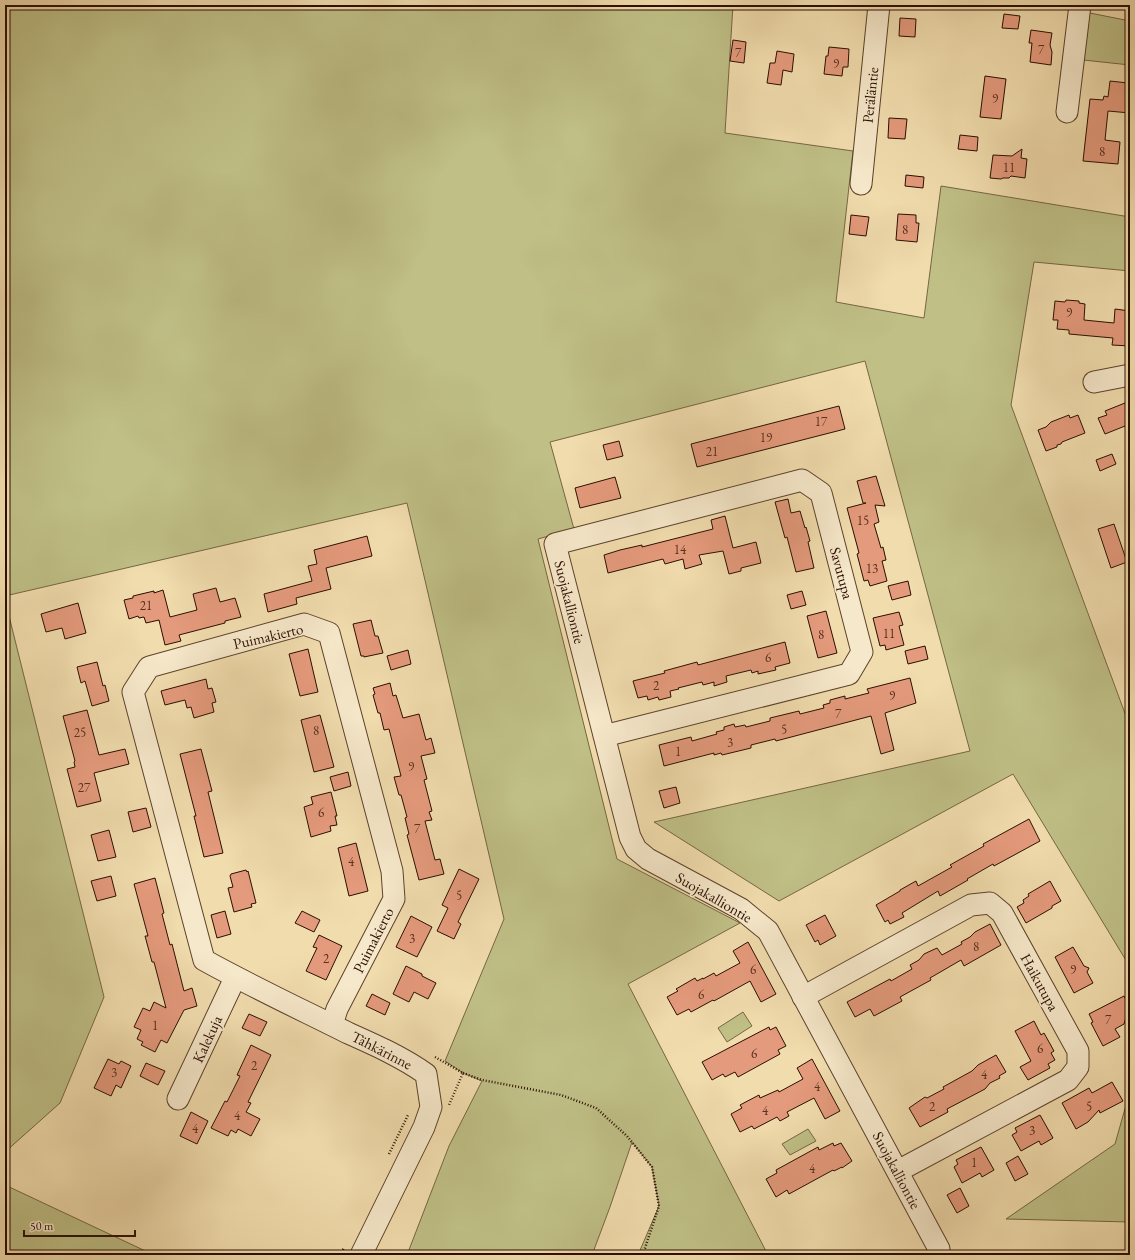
<svg xmlns="http://www.w3.org/2000/svg" width="1135" height="1260" viewBox="0 0 1135 1260" font-family="'EB Garamond',serif">
<style>
.green{fill:#bfbf86;stroke:#756643}
.building{fill:#e49a7c;stroke:#2b0e00}
.lines{fill:none;stroke-linecap:round;stroke-linejoin:round}
.minor-casing{stroke:#5c422b;stroke-width:23}
.path{stroke:#2b0e00;stroke-width:2.5;stroke-dasharray:1 2;stroke-linecap:butt}
.minor{stroke:#f6e8ca;stroke-width:21}
.labels{text-anchor:middle;dominant-baseline:central;stroke-width:3.5;stroke-linejoin:round;paint-order:stroke}
.number-label{font-size:13px;fill:#59311f}
.street-label{font-size:15px;fill:#2b0e00;stroke:#f6e8ca}
</style>
<rect width="100%" height="100%" fill="#f1dcad"/>
<filter id="stains"><feTurbulence type="fractalNoise" baseFrequency=".005" numOctaves="4"/><feColorMatrix values="0 0 0 0 .2 0 0 0 0 .09 0 0 0 0 .02 0 0 0 .5 -.17"/></filter>
<radialGradient id="worn" r=".72"><stop offset=".6" stop-color="#630" stop-opacity="0"/><stop offset="1" stop-color="#630" stop-opacity=".3"/></radialGradient>
<g class="green">
<path d="M5 5H733L725 133 853 151 836 302 924 318 941 186 1130 217V271L1034 262 1011 405 1130 727V967L1013 774 779 901 654 822 970 751 865 361 550 442 574 529 538 539 617 859 740 923 628 984 768 1255H638L659 1206 652 1167 632 1142 610 1207 592 1255H407L449 1146 482 1081 463 1073 445 1061 504 919 407 503 5 596Z"/>
<path d="M1080 11 1130 21V65L1074 59Z"/>
<path d="M5 600 104 997 60 1103 5 1152Z"/>
<path d="M743 1012 752 1026 727 1042 718 1028Z"/>
<path d="M1130 1091V1222L1006 1219 1115 1144Z"/>
<path d="M808 1129 816 1141 790 1155 782 1144Z"/>
<path d="M5 1185 154 1255H5Z"/>
</g>
<g class="building">
<path d="M1004 14 1020 16 1018 29 1002 28Z"/>
<path d="M900 18 916 19 915 37 899 36Z"/>
<path d="M1031 30 1052 33 1050 45 1052 52 1051 65 1030 62 1032 43H1029Z"/>
<path d="M733 40 746 42 744 63 730 61Z"/>
<path d="M829 47 849 49 848 67H843L842 76 824 74 826 56H828Z"/>
<path d="M777 51 794 54 792 72 783 70 781 85 767 83 770 63H775Z"/>
<path d="M985 76 1006 79 1001 119 980 117Z"/>
<path d="M1110 81 1128 83 1127 86H1130V113L1108 111 1105 140 1120 142 1118 164 1083 161 1090 99 1103 100 1104 96 1108 97Z"/>
<path d="M889 118 907 119 905 139 888 138Z"/>
<path d="M960 135 978 137 977 151 958 149Z"/>
<path d="M1022 149 1021 158 1027 159 1025 178 1011 176 1009 178H1003L1001 179 990 178 993 155 1012 156Z"/>
<path d="M906 175 924 177 923 188 905 186Z"/>
<path d="M898 214 916 215V223H919L917 242 896 240Z"/>
<path d="M851 215 869 217 866 236 849 234Z"/>
<path d="M1066 300 1079 301V303L1085 304 1084 320 1114 323 1115 309 1130 311V346L1112 345 1113 338 1069 334V330L1057 329 1058 320H1053L1055 301 1065 302Z"/>
<path d="M1130 401V424L1105 434 1098 418 1107 415 1105 411Z"/>
<path d="M839 406 845 429 697 467 691 444Z"/>
<path d="M1069 415 1070 418 1078 415 1085 433 1062 442 1061 444 1057 445V447L1046 451 1038 430 1046 427 1051 422Z"/>
<path d="M619 441 623 456 607 460 603 445Z"/>
<path d="M1112 454 1116 464 1100 471 1096 460Z"/>
<path d="M876 476 885 506 875 505 879 522 874 524 881 548 883 547 886 560 882 561 887 581 870 586 868 580 864 581 857 554 859 553 847 508 866 503H863L857 481Z"/>
<path d="M615 477 621 498 580 508 575 488Z"/>
<path d="M788 499 791 513 800 511 805 528 806 527 810 541 808 542 814 568 796 572 787 537 785 538 775 502Z"/>
<path d="M725 516 733 548 756 542 761 563 741 568V571L729 574 723 551 699 555 702 564 685 569 683 559 665 564 663 559 608 573 604 555 620 550 642 545V547L713 529 711 520Z"/>
<path d="M1114 524 1127 562 1111 568 1098 529Z"/>
<path d="M367 536 372 556 326 568 331 589 296 598 297 604 268 612 264 594 312 581 308 566 317 564 314 550Z"/>
<path d="M908 581 911 595 892 600 888 586Z"/>
<path d="M216 588 220 602 235 598 241 617 225 621V623L179 635 181 641 165 645 159 620 146 623 144 617 139 618 138 616 129 619 124 600 133 598V596L154 591V593L163 590 170 617 197 610 193 594Z"/>
<path d="M802 591 806 605 791 609 787 595Z"/>
<path d="M78 603 86 633 65 639 62 628 46 632 41 614Z"/>
<path d="M826 611 837 653 818 658 807 616Z"/>
<path d="M899 612 903 625 899 626 904 645 886 650 885 645 880 646 873 618Z"/>
<path d="M371 620 375 636H378L383 653 364 657V656H361L353 624Z"/>
<path d="M785 642 790 663 775 667 776 670 758 674V671L752 673 751 670 726 676 727 682 714 686V682L703 685 702 682 678 688 679 689 670 691 671 697 659 700 658 697 648 700 647 696 638 698 633 681 665 673 664 671 697 662 698 665Z"/>
<path d="M925 646 928 659 908 664 905 651Z"/>
<path d="M308 649 318 692 300 696 289 654Z"/>
<path d="M408 650 411 664 391 670 387 656Z"/>
<path d="M97 662 103 686 105 685 109 701 92 706 85 681 81 683 77 667Z"/>
<path d="M910 678 916 703 885 713 894 750 881 754 871 716 776 741 775 739 751 745V748L722 755 721 753 714 755V753L664 766 659 745 691 737 692 741 717 734 716 732 724 730V727L734 724 735 727 745 725 746 727 770 721V718L799 711 800 714 824 708 823 705 830 703V700L845 696V699L869 693 867 689Z"/>
<path d="M206 679 208 689 212 688 216 702 212 703 214 712 194 718 191 707 187 708 185 700 165 705 161 691Z"/>
<path d="M390 683 393 696 396 695 403 718 419 714 426 740 431 738 435 753 421 756 427 779 424 780 432 811 429 812 432 820 425 821 435 860 440 859 444 874 419 880 407 835 409 834 405 818 407 817 401 795H399L394 777 401 776 389 729 384 730 380 713H378L373 695 375 694 373 688Z"/>
<path d="M87 710 99 755 125 749 129 764 94 773 101 801 77 807 67 769 75 767 74 762 75 761 63 716Z"/>
<path d="M320 715 334 767 314 772 301 720Z"/>
<path d="M201 749 212 791 208 792 223 853 204 857 194 816H196L180 754Z"/>
<path d="M348 772 351 786 334 791 330 777Z"/>
<path d="M676 787 680 803 664 808 659 791Z"/>
<path d="M331 792 337 816H335L337 825 330 826 331 831 311 837 304 807 313 804 311 797Z"/>
<path d="M146 808 151 827 133 832 128 812Z"/>
<path d="M1029 819 1040 841 994 866 993 864 967 879 968 880 940 896 938 891 902 913 904 917 890 924 888 920 885 922 876 905 900 891V890L916 881 918 886 952 867 950 865 984 846 983 844Z"/>
<path d="M109 830 116 857 98 861 91 835Z"/>
<path d="M356 843 368 891 349 896 338 848Z"/>
<path d="M459 869 479 879 458 922 461 924 454 939 437 931 448 908 442 905Z"/>
<path d="M246 870 247 872 248 871 256 903 251 904 252 907 234 912 228 888 233 887 230 876 231 874Z"/>
<path d="M111 876 116 896 97 901 91 881Z"/>
<path d="M155 878 164 913 162 914 170 945 172 944 184 991 192 988 197 1006 184 1010 167 1043 161 1040 155 1052 141 1045 143 1042 137 1039 141 1030 134 1027 143 1008 150 1011 154 1002 166 1008 154 962H152L145 936H148L134 884Z"/>
<path d="M1050 881 1061 901 1052 906V908L1026 923 1017 907 1024 903 1023 900 1029 896 1028 894Z"/>
<path d="M225 911 231 934 217 938 211 915Z"/>
<path d="M302 911 320 920 314 932 295 923Z"/>
<path d="M825 915 836 936 820 945 818 940 815 942 806 925Z"/>
<path d="M411 916 432 927 417 957 396 947Z"/>
<path d="M990 924 1001 945 964 966 961 960 930 978 931 980 900 997 902 1001 874 1016 870 1009 855 1017 847 1002 890 979 891 981 912 969 910 965 919 960 924 954 937 948 942 955 962 944 961 942 970 937 975 932Z"/>
<path d="M319 935 342 946 326 980 306 971 317 948 313 947Z"/>
<path d="M748 942 776 994 761 1002 750 981 714 1001 713 1000 691 1012 689 1009 677 1015 667 997 678 991 676 989 695 978 697 981 703 978V979L714 973 716 976 740 963 733 951Z"/>
<path d="M1073 947 1084 966 1089 968 1087 972 1093 983 1074 993 1055 957Z"/>
<path d="M406 966 422 974V976L436 983 428 999 414 992 409 1002 393 994Z"/>
<path d="M372 994 390 1003 385 1015 366 1006Z"/>
<path d="M1124 996 1130 1007V1012L1127 1014 1124 1024 1115 1029 1120 1037 1103 1046 1091 1023 1093 1022 1089 1014Z"/>
<path d="M249 1014 267 1022 260 1036 242 1028Z"/>
<path d="M1034 1021 1041 1035 1044 1033 1054 1051 1051 1053 1055 1060 1048 1064 1050 1068 1028 1080 1020 1067 1031 1061 1015 1031Z"/>
<path d="M769 1027 770 1030 776 1027 786 1046 778 1050 780 1054 738 1077 735 1072 725 1077 723 1074 712 1080 702 1062Z"/>
<path d="M251 1045 271 1055 248 1102 251 1103 246 1112 260 1119 251 1136 238 1129 236 1133 231 1130 228 1136 211 1128 225 1101 227 1102 240 1076 237 1075Z"/>
<path d="M996 1055 1006 1072 999 1076 1000 1078 990 1083 985 1089 947 1109 948 1112 920 1127 909 1108 925 1097 927 1098 944 1089 943 1087 972 1071 978 1065Z"/>
<path d="M108 1059 119 1064 121 1061 131 1066 121 1088 116 1085 111 1096 94 1088Z"/>
<path d="M812 1059 840 1111 825 1119 814 1098 787 1112 789 1116 780 1121 777 1117 754 1129 752 1126 740 1132 731 1114 742 1108 740 1105 759 1095 760 1098 778 1090 779 1092 803 1079 797 1068Z"/>
<path d="M146 1063 165 1071 158 1085 140 1076Z"/>
<path d="M1112 1082 1123 1101 1100 1113 1099 1110 1088 1122 1076 1129 1062 1103 1089 1088 1092 1093Z"/>
<path d="M191 1112 208 1121 197 1144 180 1136Z"/>
<path d="M1040 1115 1053 1138 1041 1145 1039 1141 1021 1151 1012 1135 1017 1132 1015 1128Z"/>
<path d="M833 1143 834 1146 841 1143 852 1161 842 1168V1167L834 1171 833 1170 789 1194 787 1190 776 1197 766 1179 777 1173 776 1170 818 1147 819 1150Z"/>
<path d="M981 1147 994 1170 982 1177 980 1173 962 1183 954 1167 958 1164 956 1160Z"/>
<path d="M1018 1156 1028 1174 1015 1181 1006 1163Z"/>
<path d="M960 1188 969 1206 957 1213 947 1195Z"/>
</g>
<g class="lines">
<defs>
<g id="minor">
<path d="M1067 112 1080 5"/>
<path d="M861 184 879 5"/>
<path d="M1094 382 1130 375"/>
<path d="M604 736 849 674 862 652 821 493 802 480 555 544 630 837 636 849 648 859 741 909 768 931 939 1249V1255"/>
<path d="M803 997 971 905 990 903 1002 913 1078 1051V1067L1068 1080 898 1171"/>
<path d="M332 1025 337 1009 394 899 392 871 329 633 304 624 149 667 133 692 204 960C251 986 300 1009 348 1033 375 1045 402 1057 426 1074L431 1107 424 1127 361 1255"/>
<path d="M178 1099 235 978"/>
</g>
</defs>
<use href="#minor" class="minor-casing"/>
<g class="path">
<path d="M435 1057 463 1073 449 1105"/>
<path d="M463 1073 482 1080 561 1095 596 1108 627 1136 652 1167 659 1206 645 1248 642 1255"/>
<path d="M389 1154 408 1115"/>
<path d="M340 1255 344 1248"/>
</g>
<use href="#minor" class="minor"/>
</g>
<g class="labels">
<g class="number-label">
<text x="1041" y="49">7</text>
<text x="738" y="52">7</text>
<text x="836" y="63">9</text>
<text x="995" y="98">9</text>
<text x="1102" y="151">8</text>
<text x="1009" y="167">11</text>
<text x="905" y="229">8</text>
<text x="1069" y="312">9</text>
<text x="821" y="421">17</text>
<text x="766" y="437">19</text>
<text x="712" y="451">21</text>
<text x="863" y="520">15</text>
<text x="680" y="549">14</text>
<text x="872" y="568">13</text>
<text x="146" y="605">21</text>
<text x="889" y="633">11</text>
<text x="821" y="634">8</text>
<text x="768" y="657">6</text>
<text x="656" y="685">2</text>
<text x="892" y="695">9</text>
<text x="838" y="713">7</text>
<text x="784" y="729">5</text>
<text x="316" y="730">8</text>
<text x="80" y="732">25</text>
<text x="730" y="742">3</text>
<text x="678" y="751">1</text>
<text x="411" y="766">9</text>
<text x="84" y="787">27</text>
<text x="321" y="812">6</text>
<text x="417" y="828">7</text>
<text x="351" y="861">4</text>
<text x="459" y="895">5</text>
<text x="412" y="938">3</text>
<text x="976" y="946">8</text>
<text x="326" y="958">2</text>
<text x="753" y="969">6</text>
<text x="1073" y="969">9</text>
<text x="701" y="994">6</text>
<text x="1108" y="1019">7</text>
<text x="155" y="1025">1</text>
<text x="1040" y="1048">6</text>
<text x="754" y="1053">6</text>
<text x="254" y="1065">2</text>
<text x="114" y="1072">3</text>
<text x="984" y="1074">4</text>
<text x="817" y="1086">4</text>
<text x="932" y="1106">2</text>
<text x="1089" y="1106">5</text>
<text x="765" y="1110">4</text>
<text x="237" y="1115">4</text>
<text x="195" y="1128">4</text>
<text x="1032" y="1130">3</text>
<text x="974" y="1162">1</text>
<text x="812" y="1168">4</text>
</g>
<g class="street-label">
<text transform="translate(870 95) rotate(-84)">Peräläntie</text>
<text transform="translate(842 573) rotate(75)">Savutupa</text>
<text transform="translate(570 602) rotate(76)">Suojakalliontie</text>
<text transform="translate(268 636) rotate(-13)">Puimakierto</text>
<text transform="translate(714 897) rotate(30)">Suojakalliontie</text>
<text transform="translate(373 940) rotate(-63)">Puimakierto</text>
<text transform="translate(1040 982) rotate(61)">Haikutupa</text>
<text transform="translate(207 1039) rotate(-65)">Kalekuja</text>
<text transform="translate(382 1050) rotate(27)">Tähkärinne</text>
<text transform="translate(897 1170) rotate(62)">Suojakalliontie</text>
</g>
</g>
<rect width="1135" height="1260" fill="none" stroke="#f1dcad" stroke-width="20"/>
<rect x="6" y="6" width="1123" height="1248" fill="none" stroke="#2b0e00" stroke-width="2"/>
<rect x="10" y="10" width="1115" height="1240" fill="none" stroke="#2b0e00"/>
<path d="M24 1230v6h111v-6" fill="none" stroke="#2b0e00" stroke-width="2"/>
<text x="30" y="1230" font-size="12" fill="#2b0e00" stroke="#f6e8ca" stroke-width="3" paint-order="stroke">50 m</text>
<rect width="100%" height="100%" filter="url(#stains)"/>
<rect width="100%" height="100%" fill="url(#worn)"/>
</svg>
